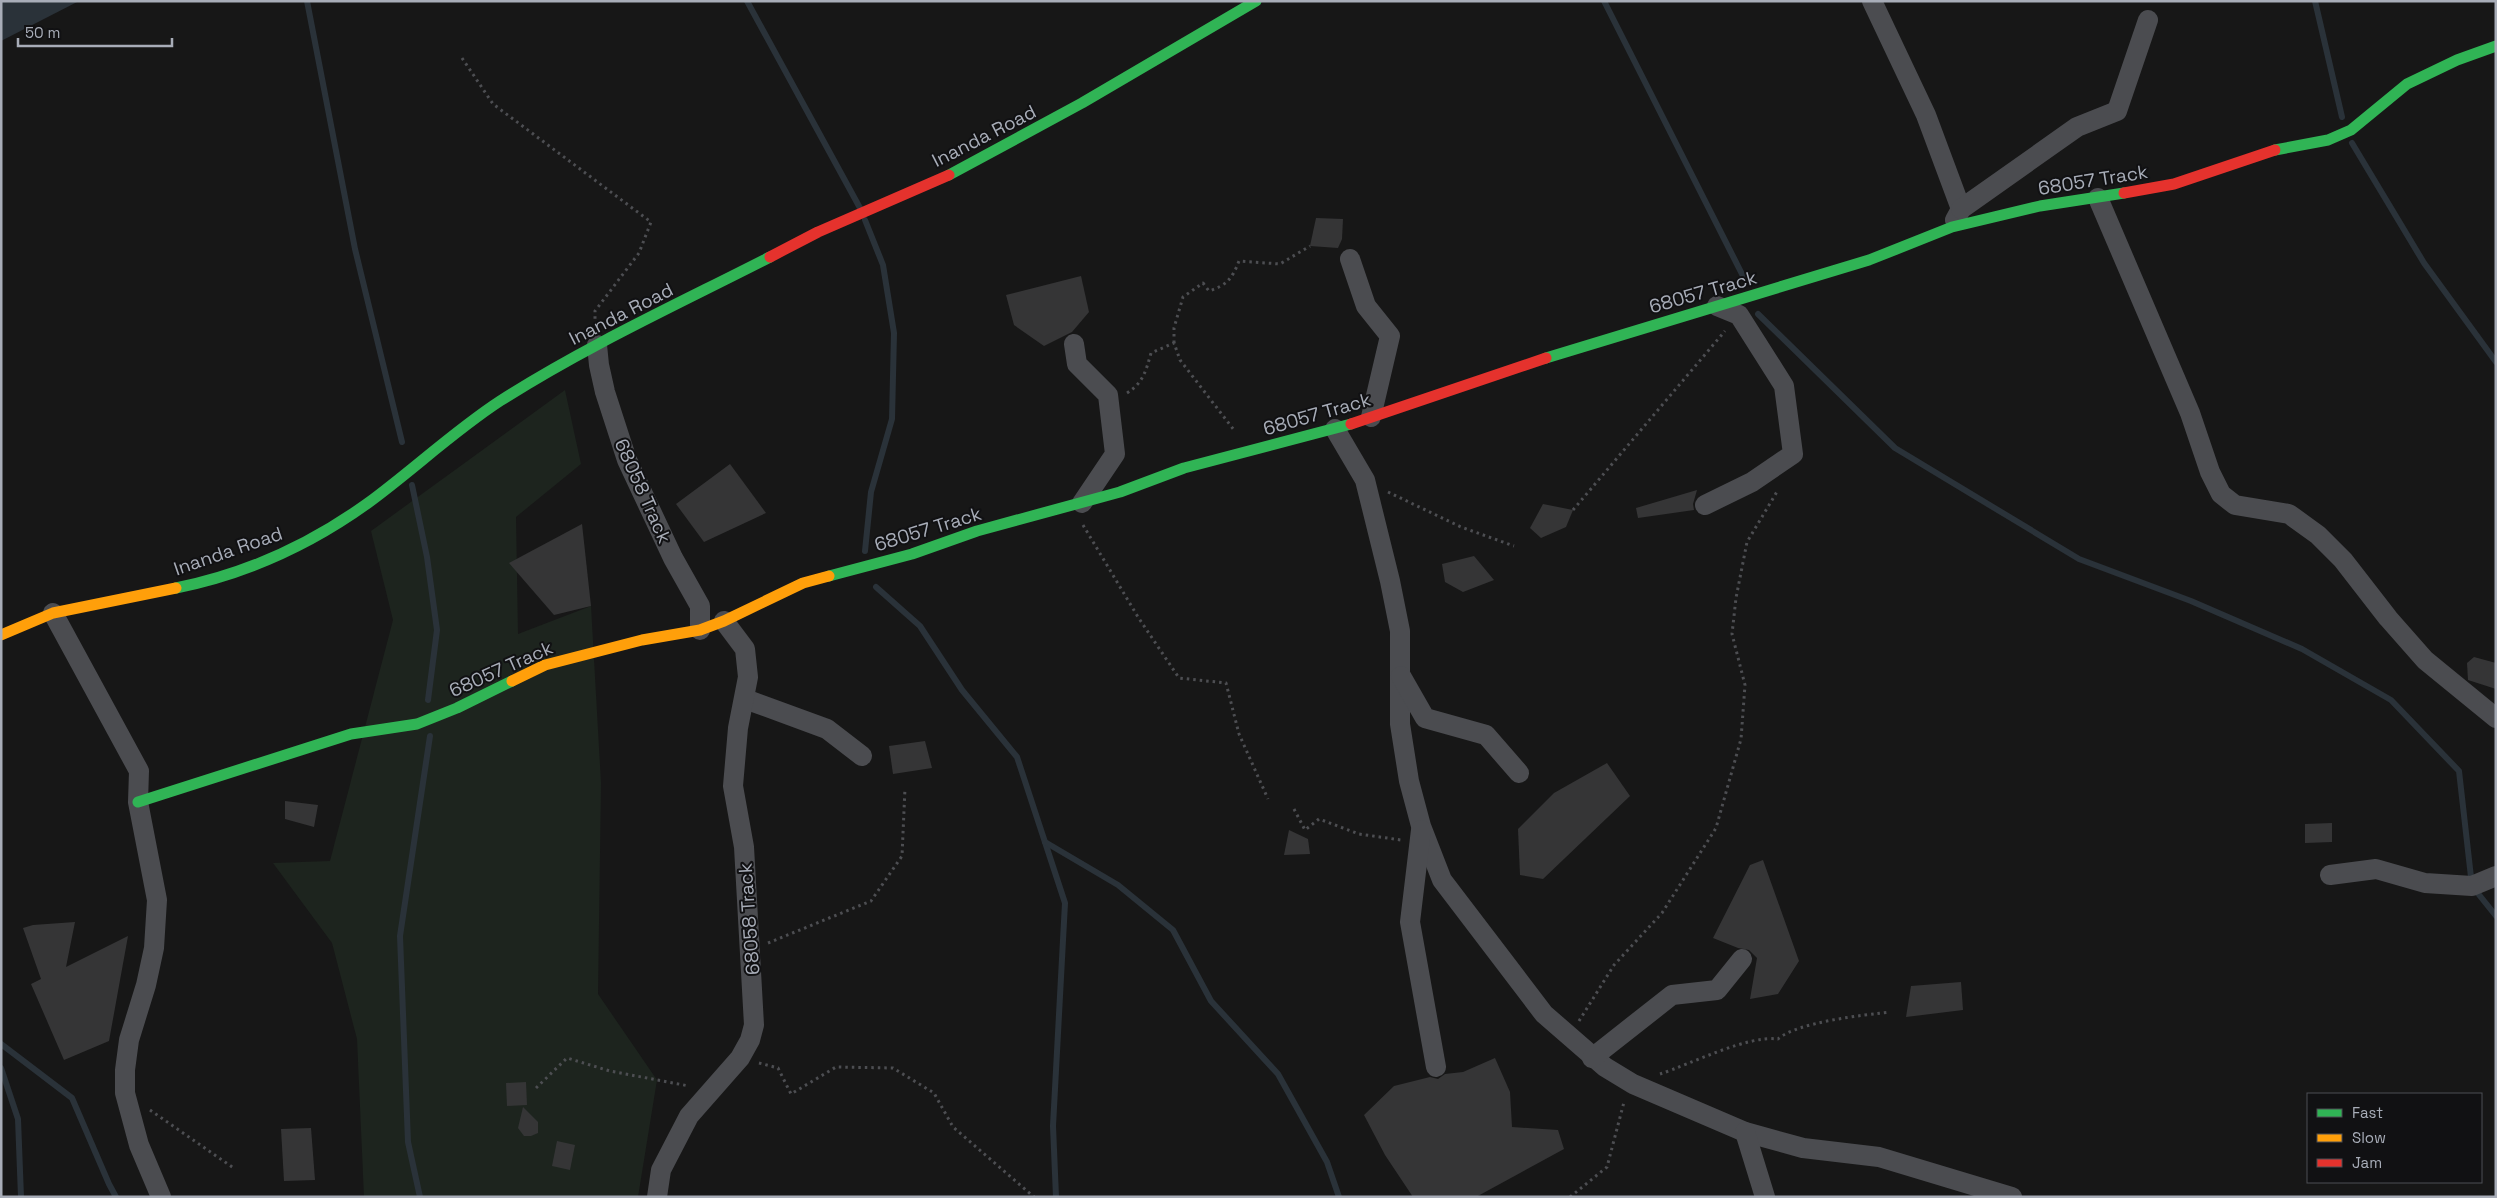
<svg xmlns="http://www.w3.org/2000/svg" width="2497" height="1198" viewBox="0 0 2497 1198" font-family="'Space Grotesk',sans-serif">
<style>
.green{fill:#1d241e}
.water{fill:#2a3239}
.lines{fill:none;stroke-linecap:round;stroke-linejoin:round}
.stream{stroke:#2a3239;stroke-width:6}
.building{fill:#353536}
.path{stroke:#4d4e52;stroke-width:3;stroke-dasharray:2.5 4;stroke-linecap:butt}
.street{stroke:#4b4c50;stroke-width:20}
.fast{stroke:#30b455;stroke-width:11}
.slow{stroke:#ff9f0a;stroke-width:11}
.jam{stroke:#e5322d;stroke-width:11}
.labels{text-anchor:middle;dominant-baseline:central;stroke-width:4;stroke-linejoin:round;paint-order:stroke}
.street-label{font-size:19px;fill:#a8adb8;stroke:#111113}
</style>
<rect width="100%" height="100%" fill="#171717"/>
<path class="green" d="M565 390 581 464 516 517 518 634 591 606 601 783 598 994 657 1080 638 1197H364L357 1039 332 943 273 863 330 861 393 620 371 531Z"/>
<path class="water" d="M1 1H79L1 41Z"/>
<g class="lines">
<g class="stream">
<path d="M307 1 355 249 402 442"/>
<path d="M747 1 860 208"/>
<path d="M1604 1 1746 282"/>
<path d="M2315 1 2342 117"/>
<path d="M2352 143 2424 263 2496 362"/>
<path d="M865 220 883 265 894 333 892 419 871 492 865 551"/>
<path d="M1758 314 1895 448 2079 559 2191 601 2302 649 2391 700 2459 771 2472 886 2496 916"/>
<path d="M412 485 427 557 437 630 428 700"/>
<path d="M876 587 920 626 962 690 1017 757 1065 903 1053 1126 1056 1197"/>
<path d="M1045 842 1118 885 1173 930 1211 1001 1278 1074 1327 1162 1339 1197"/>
<path d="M1 1044 72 1098 109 1184 116 1197"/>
<path d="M1 1068 18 1119 21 1197"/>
<path d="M420 1197 408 1142 400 936 430 736"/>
</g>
</g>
<g class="building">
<path d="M1316 218 1343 219 1342 239 1338 248 1310 246Z"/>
<path d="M1081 276 1089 312 1072 332 1044 346 1014 325 1006 295Z"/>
<path d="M730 464 766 513 704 542 676 504Z"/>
<path d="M1697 490 1693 504 1694 510 1638 518 1636 508Z"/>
<path d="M1543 504 1573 510 1566 527 1541 538 1530 528Z"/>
<path d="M582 524 591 606 554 615 509 563Z"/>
<path d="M1474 556 1494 580 1463 592 1445 582 1442 564Z"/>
<path d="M2474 657 2496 663V689L2468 680 2467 663Z"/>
<path d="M925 741 932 768 893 774 889 746Z"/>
<path d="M1607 763 1630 796 1543 879 1520 875 1518 829 1554 793Z"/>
<path d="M285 801 318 805 314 827 285 819Z"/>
<path d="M2332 823V842L2305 843V824Z"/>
<path d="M1289 830 1308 839 1310 854 1284 855Z"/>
<path d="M1763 860 1799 961 1778 994 1750 999 1757 958 1749 950 1738 948 1713 938 1750 865Z"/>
<path d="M75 922 66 967 128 936 109 1041 64 1060 31 984 41 979 23 928 33 925Z"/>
<path d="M1961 982 1963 1010 1906 1017 1911 986Z"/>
<path d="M1495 1058 1510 1092 1512 1127 1558 1130 1564 1149 1476 1197H1413L1385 1155 1364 1115 1394 1086 1430 1077 1438 1079 1445 1074 1463 1072Z"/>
<path d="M526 1082 527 1105 507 1106 506 1083Z"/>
<path d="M523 1107 538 1122V1133L531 1136H524L518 1128Z"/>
<path d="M311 1128 315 1180 284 1181 281 1129Z"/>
<path d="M557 1141 575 1145 570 1170 552 1166Z"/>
</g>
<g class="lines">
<g class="path">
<path d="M462 58 493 104 651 222 639 253 595 311V320"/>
<path d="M1174 343V328L1183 297 1203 283 1209 291C1227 285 1232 279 1239 261L1280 264 1310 246"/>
<path d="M1127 393C1143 383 1146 371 1151 353L1174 343 1180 360 1234 430"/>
<path d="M1388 492 1461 527 1514 546"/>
<path d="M1573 510 1725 331"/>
<path d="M1083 525 1138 617 1179 678 1226 683 1239 734 1268 799"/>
<path d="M1294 809 1305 830 1319 819 1359 834 1401 840"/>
<path d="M768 943 871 901 902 856 905 788"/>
<path d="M1579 1021 1614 965 1662 913 1716 828 1741 739 1745 685 1732 634 1736 598 1747 542 1778 490"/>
<path d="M759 1063 778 1068 791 1094 836 1067 893 1068 934 1093 953 1127 1034 1197"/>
<path d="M1660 1074C1691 1064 1747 1035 1778 1039 1797 1022 1864 1015 1890 1012"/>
<path d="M536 1088 567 1058 610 1071 689 1086"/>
<path d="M150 1110 235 1169"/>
<path d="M1570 1197 1607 1167 1624 1102"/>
</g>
<g class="street">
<path d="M1872 1 1926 115 1961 209 1955 220"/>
<path d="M2098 198 2190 413 2210 472 2221 494 2235 505 2289 514 2318 535 2343 560 2388 618 2425 660 2496 718"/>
<path d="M1961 209 2077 127 2117 111 2148 20"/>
<path d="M1350 259 1366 306 1390 336 1371 417"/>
<path d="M1074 344 1077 364 1108 395 1115 454 1082 503"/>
<path d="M597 345 599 365 605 392 627 460 673 558 700 606V630"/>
<path d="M1335 429 1365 480 1390 581 1400 631V724L1409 781 1421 826 1442 880 1544 1014 1605 1067 1633 1084 1745 1132 1803 1148 1879 1157 2012 1197"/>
<path d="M1705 505 1752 482 1793 454 1784 386 1739 315 1717 306"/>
<path d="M53 613 139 771 138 802 157 900 154 948 146 985 129 1040 125 1070V1093L139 1145 161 1197"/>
<path d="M1401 676 1425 718 1486 735 1519 773"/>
<path d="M745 699 827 729 862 756"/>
<path d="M1421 830 1410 922 1436 1067"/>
<path d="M2330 875 2376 869 2425 883 2472 886 2496 876"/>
<path d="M1592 1058 1672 995 1717 990 1742 959"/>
<path d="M1745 1132 1765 1197"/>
<path d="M657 1197 661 1170 689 1116 740 1058 750 1040 754 1025 744 847 733 786 738 728 748 677 745 649 724 621"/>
</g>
<g class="fast">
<path d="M2275 150 2328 140 2351 130 2407 84 2457 60 2496 46"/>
<path d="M949 175 1082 103 1256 1"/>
<path d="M1546 358 1869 260 1952 227 2040 206 2124 193"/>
<path d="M829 576 912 554 977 531 1120 492 1184 468 1351 424"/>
<path d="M176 588C246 574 311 544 368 503 413 470 454 431 500 401 586 346 680 303 770 257"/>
<path d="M138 802 351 734 417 724 457 708 512 681"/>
</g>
<g class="slow">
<path d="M1 635 53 613 176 588"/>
<path d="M512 681 545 665 642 640 700 630 724 621 803 583 829 576"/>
</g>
<g class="jam">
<path d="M2124 193 2174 184 2275 150"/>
<path d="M770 257 818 232 949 175"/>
<path d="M1351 424 1546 358"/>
</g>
</g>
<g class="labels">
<g class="street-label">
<text transform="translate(984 136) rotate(-27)">Inanda Road</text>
<text transform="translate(2093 180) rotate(-9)">68057 Track</text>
<text transform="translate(1703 292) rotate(-16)">68057 Track</text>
<text transform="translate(621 314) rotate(-27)">Inanda Road</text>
<text transform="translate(1317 414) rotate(-16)">68057 Track</text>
<text transform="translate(643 491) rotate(66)">68058 Track</text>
<text transform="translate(928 529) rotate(-17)">68057 Track</text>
<text transform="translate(228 551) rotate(-19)">Inanda Road</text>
<text transform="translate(501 669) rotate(-24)">68057 Track</text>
<text transform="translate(749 919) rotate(-94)">68058 Track</text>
</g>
</g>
<rect width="2497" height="1198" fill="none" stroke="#a8adb8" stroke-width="5"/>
<rect x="2307" y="1093" width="175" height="90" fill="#111113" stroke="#4d4f55"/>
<rect x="2317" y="1109" width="25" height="8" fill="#30b455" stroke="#4d4f55"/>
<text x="2352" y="1118" font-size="15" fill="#a8adb8">Fast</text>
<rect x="2317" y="1134" width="25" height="8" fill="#ff9f0a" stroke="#4d4f55"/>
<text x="2352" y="1143" font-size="15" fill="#a8adb8">Slow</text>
<rect x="2317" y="1159" width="25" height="8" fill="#e5322d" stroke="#4d4f55"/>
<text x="2352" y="1168" font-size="15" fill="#a8adb8">Jam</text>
<path d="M18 38v8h154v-8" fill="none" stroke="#a8adb8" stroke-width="2.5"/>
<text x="25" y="38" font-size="15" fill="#a8adb8" stroke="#111113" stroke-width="4" paint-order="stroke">50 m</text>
</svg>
